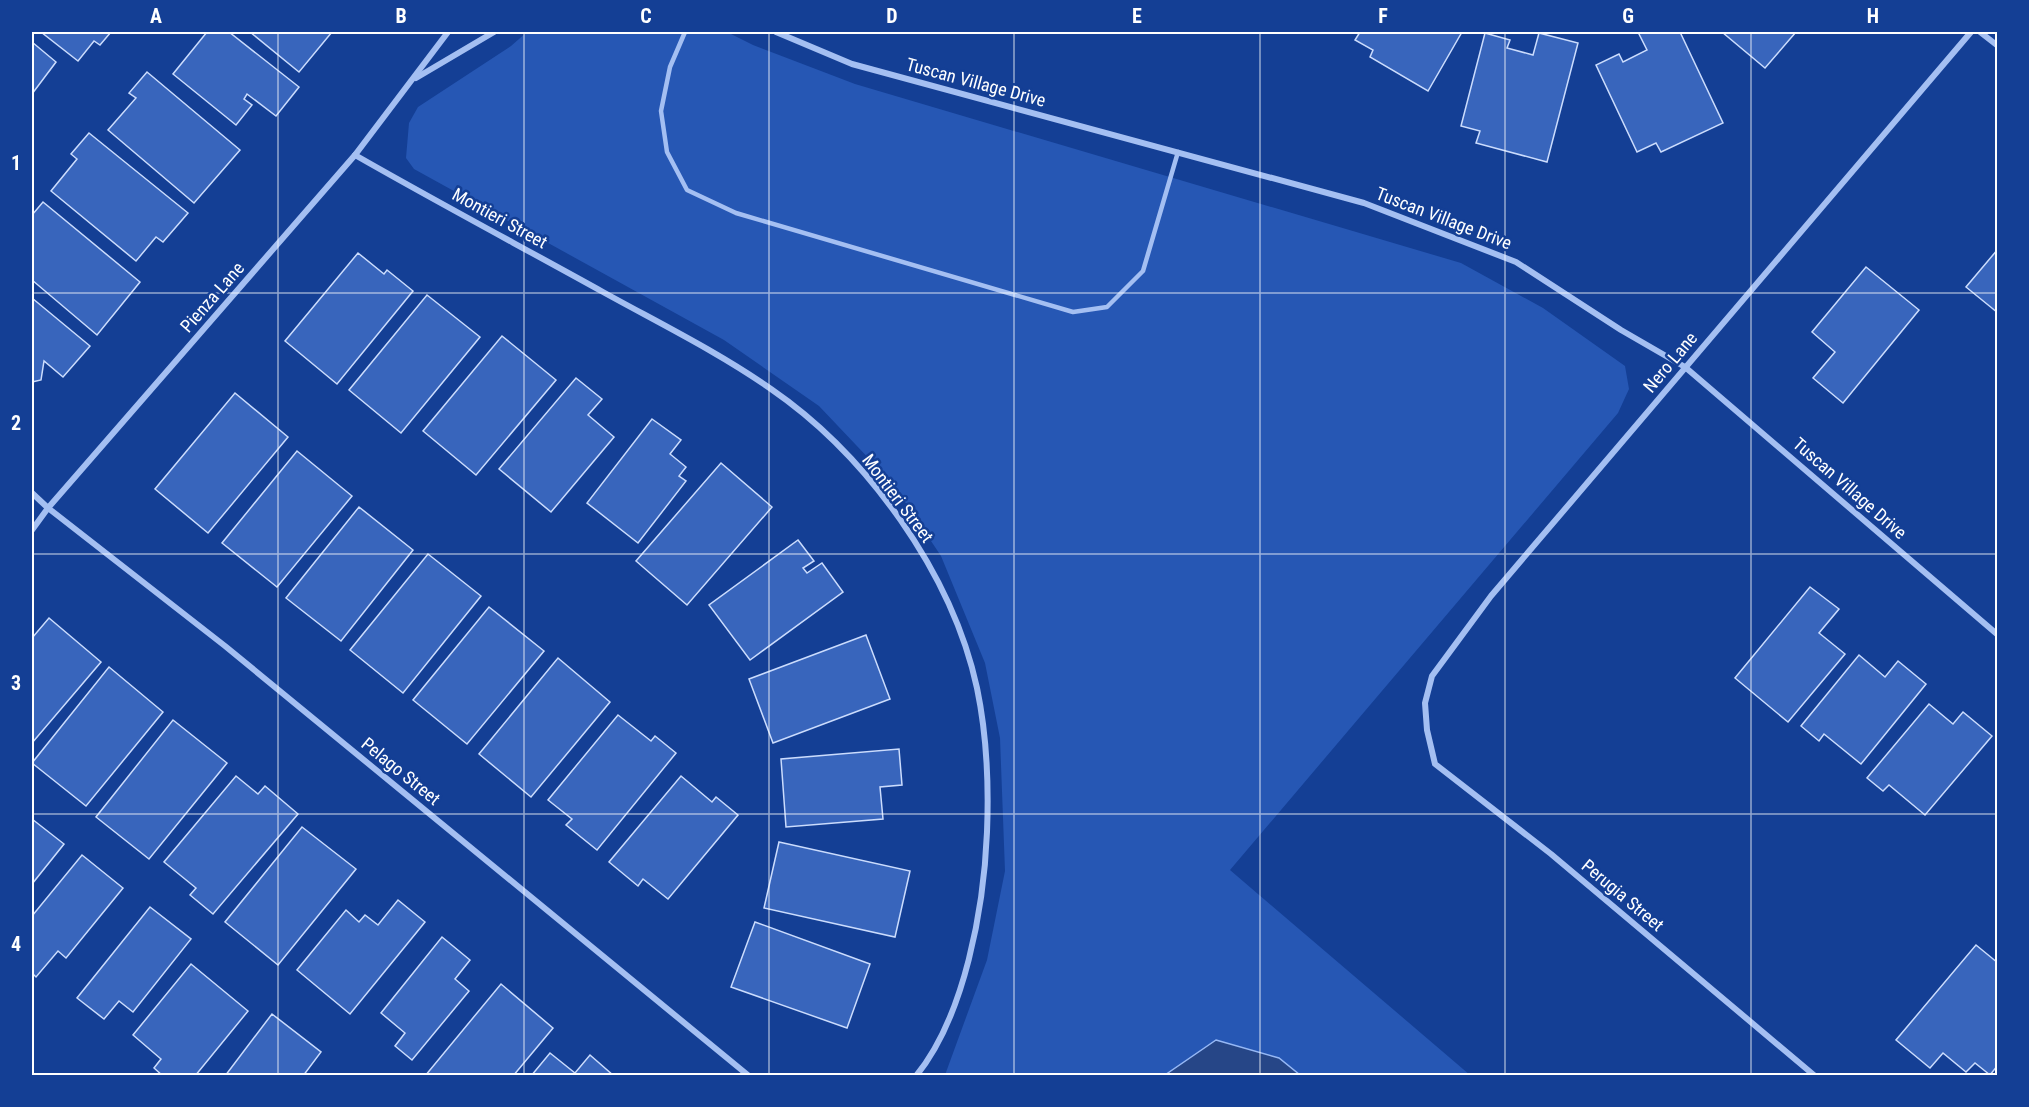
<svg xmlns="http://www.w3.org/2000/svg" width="2029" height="1107" viewBox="0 0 2029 1107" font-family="'Roboto Condensed',sans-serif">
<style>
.green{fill:#2657b4}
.water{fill:#264687;stroke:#96b8f5;stroke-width:1.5}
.building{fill:#3865bc;stroke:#cbdcfd;stroke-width:1.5}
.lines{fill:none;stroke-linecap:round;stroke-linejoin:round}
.lane{stroke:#a4bff2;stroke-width:4.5}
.street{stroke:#a4bff2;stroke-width:6}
.grid{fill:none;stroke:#fff;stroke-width:1.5;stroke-opacity:0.55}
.labels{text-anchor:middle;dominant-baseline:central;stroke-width:5;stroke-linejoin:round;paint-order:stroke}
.street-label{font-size:18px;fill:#fff;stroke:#143f95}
.neatline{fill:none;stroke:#fff;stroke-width:2}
.grid-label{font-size:20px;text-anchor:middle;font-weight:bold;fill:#fff}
</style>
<rect width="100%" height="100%" fill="#143f95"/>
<path class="green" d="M527 32H727L753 45 855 84 1461 263 1543 308 1625 366 1629 389 1618 413 1230 870 1470 1075H945L987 960 1005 871 1000 738 985 663 941 556 893 484 819 406 724 340 414 169 406 158 409 123 418 107 511 46Z"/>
<path class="water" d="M1216 1040 1279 1058 1300 1075H1165Z"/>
<g class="building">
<path d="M41 32H111L100 45 94 41 78 61Z"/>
<path d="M207 32H229L299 87 276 116 247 94 244 99 252 105 236 125 173 74Z"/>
<path d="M250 32H332L299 72Z"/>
<path d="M1360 32H1462L1428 91 1370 57 1373 50 1355 40Z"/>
<path d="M1638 32H1680L1723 123 1661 152 1656 143 1637 152 1596 65 1619 54 1623 62 1647 50Z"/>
<path d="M1722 32H1796L1765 68Z"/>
<path d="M1485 33 1510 40 1507 48 1533 55 1539 33 1578 43 1547 162 1476 143 1480 131 1461 126Z"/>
<path d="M32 42 56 62 32 94Z"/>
<path d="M147 72 240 150 194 203 108 130 136 98 129 93Z"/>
<path d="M89 133 188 213 163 242 156 237 136 261 51 191 77 159 71 154Z"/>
<path d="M43 202 140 282 97 335 32 280V215Z"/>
<path d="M1998 249V313L1966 287Z"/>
<path d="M358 253 384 274 387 270 413 291 337 384 285 341Z"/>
<path d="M1866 267 1919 310 1843 403 1813 378 1835 352 1812 332Z"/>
<path d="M427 295 480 337 401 433 349 390Z"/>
<path d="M32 298 90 346 63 377 44 361 41 380 32 382Z"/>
<path d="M502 336 556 380 476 475 423 431Z"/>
<path d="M576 378 602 399 588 415 614 437 551 512 499 469Z"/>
<path d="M235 393 288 437 208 533 155 489Z"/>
<path d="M652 419 681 440 670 454 686 467 679 476 686 481 638 543 587 503Z"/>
<path d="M297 451 352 496 277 587 222 543Z"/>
<path d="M721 463 772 507 687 605 636 561Z"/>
<path d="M359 507 413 550 341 641 286 598Z"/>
<path d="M798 540 814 561 803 568 807 573 822 563 843 592 750 660 709 605Z"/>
<path d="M428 554 481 596 403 693 350 650Z"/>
<path d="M1810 587 1839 609 1819 633 1845 654 1788 722 1735 678Z"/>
<path d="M489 607 544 651 467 744 413 700Z"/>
<path d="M49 618 101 662 32 743V638Z"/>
<path d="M866 635 890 699 773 743 749 679Z"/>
<path d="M1859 655 1885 677 1898 661 1926 684 1861 764 1824 734 1819 741 1801 726Z"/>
<path d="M558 658 610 702 531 797 479 754Z"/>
<path d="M109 667 163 712 86 806 32 763Z"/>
<path d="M1929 704 1953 724 1963 712 1992 736 1925 815 1889 785 1883 791 1867 778Z"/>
<path d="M618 715 651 741 655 736 676 753 597 850 566 825 572 819 548 800Z"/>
<path d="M173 720 227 763 149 859 96 817Z"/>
<path d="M899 749 902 785 880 787 883 819 786 827 781 759Z"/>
<path d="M236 776 258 794 265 786 298 814 213 914 190 895 196 888 164 862Z"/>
<path d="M681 776 712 802 716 797 738 815 668 899 643 879 638 886 609 862Z"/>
<path d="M32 819 64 844 32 884Z"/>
<path d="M302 827 356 869 278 965 225 922Z"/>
<path d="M779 842 910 871 895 937 764 908Z"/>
<path d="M82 855 123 888 66 958 58 951 36 977 32 973V916Z"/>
<path d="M398 900 425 922 350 1014 297 970 346 910 359 922 365 915 378 925Z"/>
<path d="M150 907 191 939 133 1012 119 1001 104 1019 77 998Z"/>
<path d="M755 922 870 964 847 1028 731 987Z"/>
<path d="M442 937 470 960 455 979 469 991 412 1060 395 1046 405 1033 381 1013Z"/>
<path d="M1976 945 1998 963V1065L1990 1075 1975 1063 1966 1072 1943 1053 1930 1068 1896 1040Z"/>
<path d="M191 964 248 1011 195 1076H163L154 1068 161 1059 133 1035Z"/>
<path d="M501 984 553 1028 513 1076H425Z"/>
<path d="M272 1014 321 1052 303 1076H225Z"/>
<path d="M550 1053 575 1073 590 1055 614 1076H531Z"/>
</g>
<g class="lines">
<path class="lane" d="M685 32 670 67 661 111 667 152 687 190 736 213 1073 312 1107 307 1143 271 1178 152"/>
<g class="street">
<path d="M776 32 852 64 1364 203 1516 262 1621 330 1685 367 1998 635"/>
<path d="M1980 32 1998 46"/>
<path d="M416 78 494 32"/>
<path d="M355 155C437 202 520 246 603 292 659 323 718 352 771 389 867 455 952 573 977 688 987 736 989 783 987 832 984 907 965 1016 916 1076"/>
<path d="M32 493 48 508 225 646 749 1076"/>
<path d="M32 530 48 508 355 155 448 32"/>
<path d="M1815 1076 1551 854 1435 764 1427 730 1425 703 1432 676 1491 596 1971 32"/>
</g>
</g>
<path class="grid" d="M278 32V1076M524 32V1076M769 32V1076M1014 32V1076M1260 32V1076M1505 32V1076M1751 32V1076M32 293H1998M32 554H1998M32 814H1998"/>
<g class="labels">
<g class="street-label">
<text transform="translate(976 82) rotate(15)">Tuscan Village Drive</text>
<text transform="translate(500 218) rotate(29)">Montieri Street</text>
<text transform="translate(1444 218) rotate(21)">Tuscan Village Drive</text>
<text transform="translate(212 297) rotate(-49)">Pienza Lane</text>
<text transform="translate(1670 362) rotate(-50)">Nero Lane</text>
<text transform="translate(1850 488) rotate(41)">Tuscan Village Drive</text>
<text transform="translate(898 498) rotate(53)">Montieri Street</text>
<text transform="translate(401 771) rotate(39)">Pelago Street</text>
<text transform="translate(1623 895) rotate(40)">Perugia Street</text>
</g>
</g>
<rect width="2029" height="1107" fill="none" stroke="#143f95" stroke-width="66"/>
<rect x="33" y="33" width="1963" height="1041" class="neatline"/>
<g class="grid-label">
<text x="156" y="23">A</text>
<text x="401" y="23">B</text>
<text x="646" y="23">C</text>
<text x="892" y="23">D</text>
<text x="1137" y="23">E</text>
<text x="1383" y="23">F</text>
<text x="1628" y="23">G</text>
<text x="1873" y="23">H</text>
<text x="16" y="170">1</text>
<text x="16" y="430">2</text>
<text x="16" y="690">3</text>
<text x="16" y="951">4</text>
</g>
</svg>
